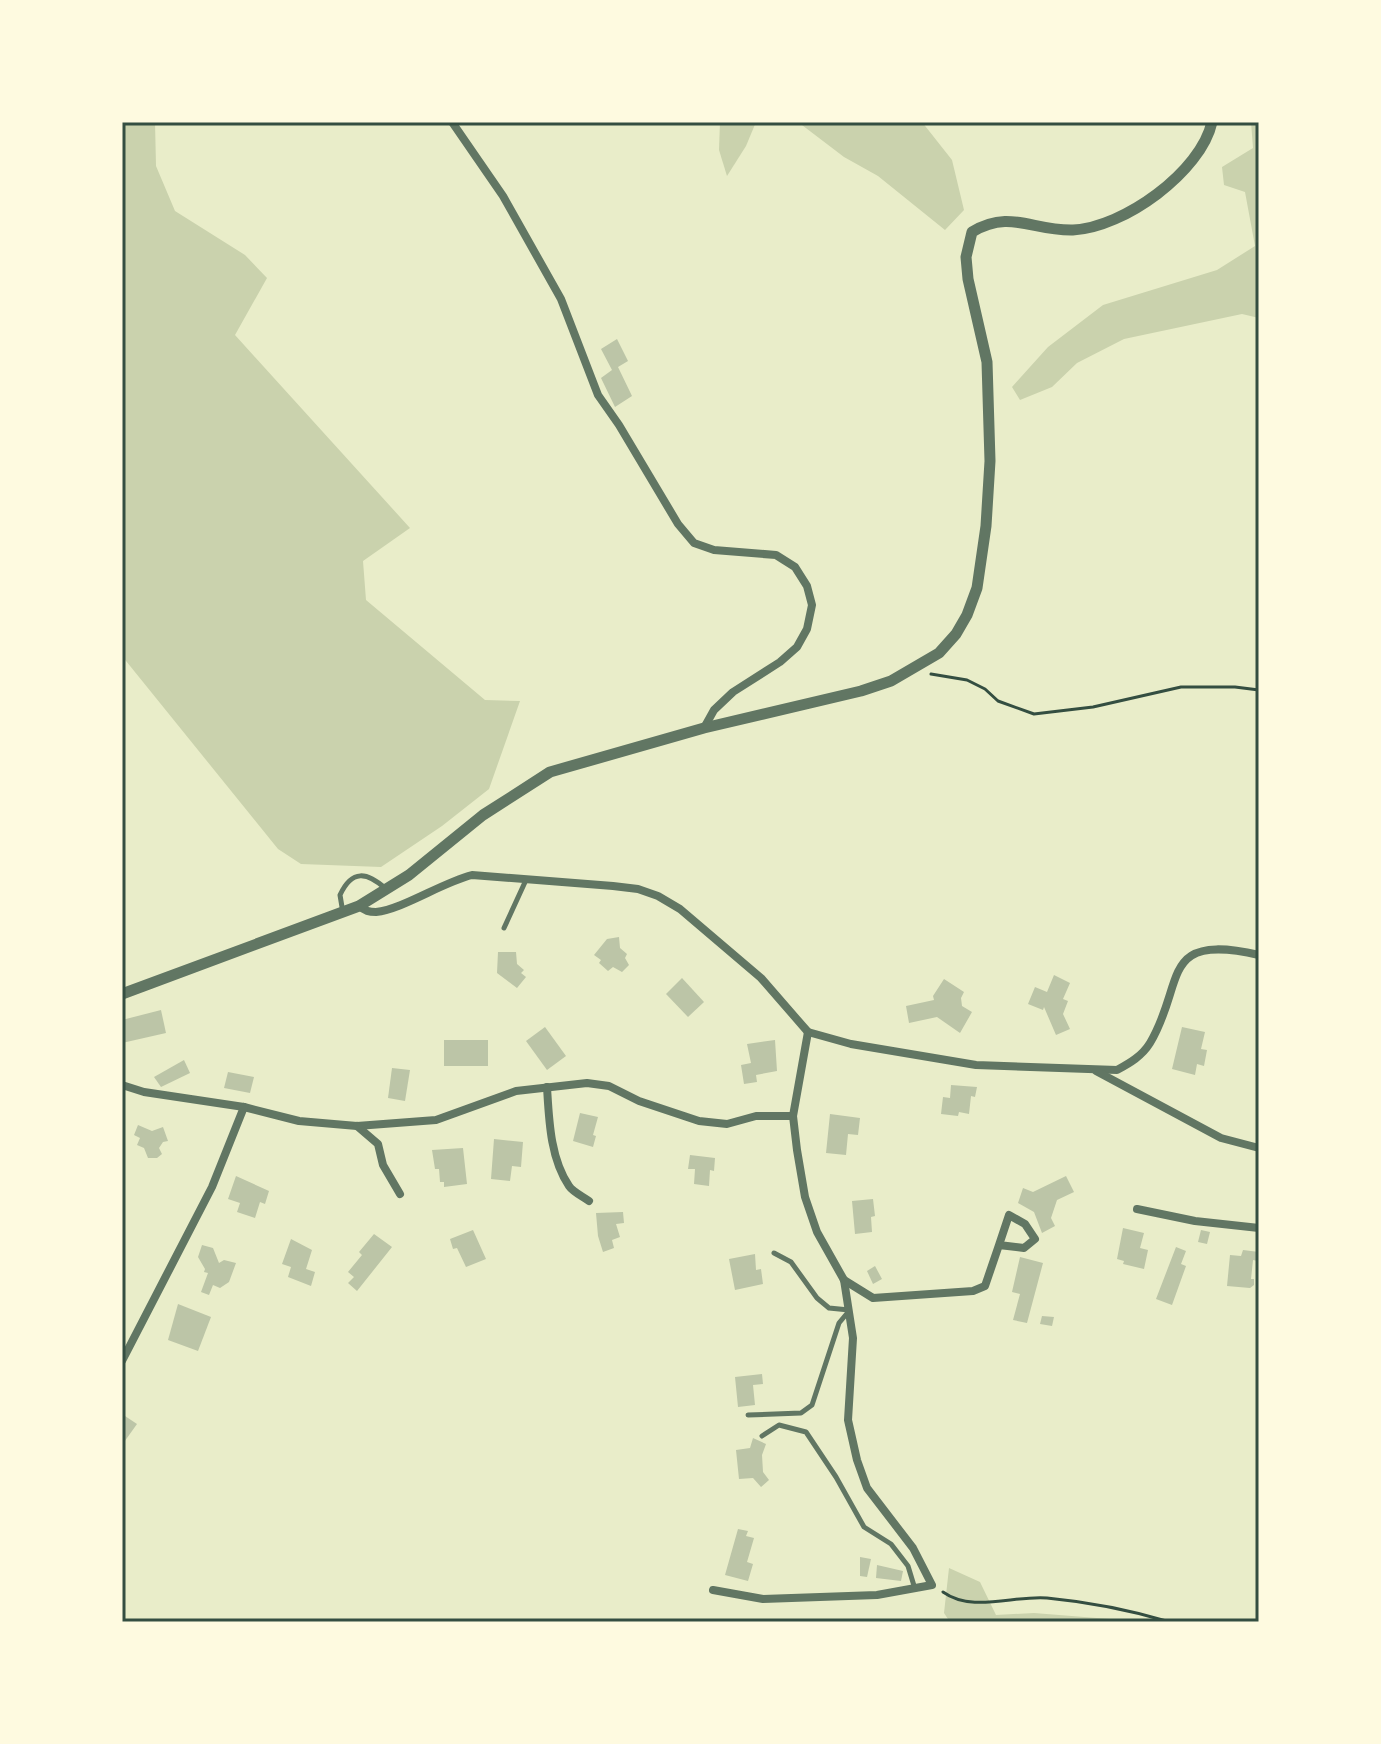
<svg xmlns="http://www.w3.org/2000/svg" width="1381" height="1744" viewBox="0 0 1381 1744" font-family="'Sofia Sans Condensed',sans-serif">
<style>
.green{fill:#cad2ad}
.building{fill:#bcc5a7}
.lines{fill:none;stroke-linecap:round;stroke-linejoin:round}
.path{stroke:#344e41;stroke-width:3}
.service{stroke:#617663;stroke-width:5}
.minor{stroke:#617663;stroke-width:8}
.tertiary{stroke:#617663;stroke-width:11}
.neatline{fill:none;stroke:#344e41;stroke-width:3}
</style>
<rect width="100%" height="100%" fill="#e9edc9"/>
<g class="green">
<path d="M122 122H155L156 166 175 211 245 255 267 278 235 335 410 528 363 561 366 600 485 700 520 701 489 789 442 826 381 867 301 864 278 849 122 656Z"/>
<path d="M720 122H756L746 146 727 176 719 150Z"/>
<path d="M798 122H922L952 160 964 210 945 230 878 176 844 157Z"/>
<path d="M1251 122H1259V318L1242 314 1124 339 1077 363 1052 387 1020 400 1012 387 1048 347 1103 305 1217 270 1255 246 1245 192 1224 185 1222 167 1253 148Z"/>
<path d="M949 1568 980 1582 996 1615 1034 1613 1147 1622H950L944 1613Z"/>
</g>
<g class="building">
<path d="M617 339 628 361 618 367 632 396 615 407 601 378 612 370 601 349Z"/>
<path d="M619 937 620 948 627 954 625 958 629 965 622 972 613 967 608 971 599 963 601 960 594 955 607 939Z"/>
<path d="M498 952H516L517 964 524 970 521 973 526 977 517 988 497 973Z"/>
<path d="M1054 975 1070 983 1063 999 1068 1001 1063 1014 1070 1029 1056 1035 1044 1007 1043 1010 1028 1004 1035 987 1047 992Z"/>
<path d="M682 978 704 1002 688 1017 666 994Z"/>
<path d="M944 979 964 992 961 998 962 1006 972 1012 960 1033 937 1017 909 1023 906 1006 934 1000 933 996Z"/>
<path d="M161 1010 166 1033 122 1043V1020Z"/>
<path d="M545 1027 566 1056 547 1070 526 1041Z"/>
<path d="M1182 1027 1205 1032 1201 1049 1207 1050 1204 1066 1197 1064 1195 1075 1172 1069Z"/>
<rect x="444" y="1040" width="44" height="26"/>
<path d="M775 1040 777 1071 756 1075 757 1082 744 1084 741 1065 751 1063 747 1044Z"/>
<path d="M184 1060 190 1073 161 1087 154 1077Z"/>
<path d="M392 1068 410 1070 405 1101 388 1098Z"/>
<path d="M228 1072 254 1077 250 1093 224 1088Z"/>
<path d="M951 1085 977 1087 975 1097 971 1096 969 1114 959 1112 958 1116 941 1114 943 1097 950 1098Z"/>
<path d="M580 1113 598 1117 593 1135 596 1136 593 1147 573 1141Z"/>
<path d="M830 1114 860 1118 858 1135 848 1134 846 1155 826 1153Z"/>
<path d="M138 1125 152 1131 163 1127 168 1141 163 1142 159 1148 162 1154 157 1158H148L144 1148 137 1145 140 1138 134 1135Z"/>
<path d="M494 1139 523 1142 521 1167 512 1166 510 1181 491 1179Z"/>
<path d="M463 1148 467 1184 444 1187V1182H440L439 1169H435L432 1150Z"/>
<path d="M690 1155 715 1158 714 1171 710 1170 709 1186 694 1184 695 1169H688Z"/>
<path d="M236 1176 269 1191 265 1204 260 1202 255 1218 237 1212 240 1203 228 1199Z"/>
<path d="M1066 1176 1074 1192 1057 1200 1051 1218 1055 1226 1042 1233 1034 1212 1018 1203 1023 1188 1033 1192Z"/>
<path d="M873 1199 875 1216 871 1217 872 1232 855 1234 852 1201Z"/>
<path d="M623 1212 624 1223 616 1224 620 1237 612 1240 614 1248 603 1252 598 1236 596 1213Z"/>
<path d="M1123 1228 1144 1233 1140 1248 1148 1250 1144 1269 1123 1264 1124 1261 1117 1259Z"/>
<path d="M473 1230 486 1259 466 1267 457 1248 453 1249 450 1239Z"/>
<path d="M1201 1230 1210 1232 1207 1244 1198 1242Z"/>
<path d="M374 1234 392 1247 357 1291 348 1283 354 1277 348 1272 362 1255 359 1252Z"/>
<path d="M291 1239 312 1250 306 1269 315 1272 311 1286 288 1277 291 1267 282 1264Z"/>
<path d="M202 1245 213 1248 219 1263 224 1260 236 1263 229 1282 220 1288 213 1285 209 1295 201 1292 208 1273 204 1272 205 1269 198 1257Z"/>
<path d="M1176 1247 1186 1251 1181 1264 1186 1266 1172 1305 1156 1299Z"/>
<path d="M1243 1250 1259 1252 1258 1261 1253 1260 1251 1279H1254V1285L1250 1288 1227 1286 1230 1255 1241 1256Z"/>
<path d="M755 1254 756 1270 761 1269 763 1284 735 1290 729 1259Z"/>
<path d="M1020 1257 1043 1263 1027 1323 1013 1320 1020 1294 1012 1292Z"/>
<path d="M875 1266 882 1279 873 1284 867 1271Z"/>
<path d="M178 1304 211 1317 198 1351 168 1340Z"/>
<path d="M1042 1316 1054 1317 1052 1326 1040 1324Z"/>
<path d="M762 1374 763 1384 753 1385 755 1405 738 1407 735 1377Z"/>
<path d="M122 1414 137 1424 122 1445Z"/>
<path d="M753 1438 766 1444 762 1455 763 1472 769 1480 761 1487 753 1478 739 1479 736 1450 750 1448Z"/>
<path d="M738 1529 748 1531 746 1536 754 1538 747 1562 753 1564 748 1581 725 1575Z"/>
<path d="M860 1557 871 1559 867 1577 860 1576Z"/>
<path d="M877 1565 903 1571 901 1581 876 1578Z"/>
</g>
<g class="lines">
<g class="path">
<path d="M931 674 967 680 985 689 998 701 1034 714 1093 707 1181 687H1235L1259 690"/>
<path d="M943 1592C972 1613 1014 1595 1047 1598 1089 1602 1130 1610 1170 1622"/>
</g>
<g class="service">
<path d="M343 913 340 895C352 869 367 872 386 889"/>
<path d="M504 928 526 880"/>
<path d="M774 1253 791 1262 817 1298 829 1308 849 1310"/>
<path d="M748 1415 801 1413 812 1405 839 1323 849 1311"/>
<path d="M762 1436 779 1425 806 1432 836 1477 864 1527 891 1544 908 1566 915 1589"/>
</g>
<g class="minor">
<path d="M452 122 503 196 561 299 598 395 619 425 678 524 694 543 714 550 776 555 795 567 807 586 812 605 807 629 797 647 780 662 733 692 714 710 704 728"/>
<path d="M359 906C365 911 369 912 376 912 403 909 441 883 472 875L613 886 638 889 658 896 680 909 761 978 808 1032 851 1044 976 1065 1117 1070C1130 1063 1142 1056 1150 1043 1186 983 1158 932 1259 955"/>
<path d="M1096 1071 1221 1138 1259 1148"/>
<path d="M122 1085 144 1092 244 1107 299 1121 357 1126 436 1120 516 1091 587 1083 609 1086 639 1101 699 1121 727 1124 756 1116H793"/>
<path d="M547 1087C549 1119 550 1158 569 1186 573 1192 582 1196 589 1201"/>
<path d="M357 1126 378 1144 383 1165 400 1194"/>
<path d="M1137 1209 1195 1221 1259 1228"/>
<path d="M844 1280 873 1298 973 1291 985 1286 999 1245 1024 1248 1035 1239 1025 1224 1009 1215 999 1245"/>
<path d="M122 1361 212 1187 244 1107"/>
<path d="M713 1590 763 1599 877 1595 932 1585 913 1548 867 1488 857 1460 848 1420 853 1338 844 1280 817 1232 805 1197 797 1150 793 1116 808 1032"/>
</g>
<path class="tertiary" d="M122 994 359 906 409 875 483 815 550 772 704 728 861 691 891 681 939 653 956 634 967 615 977 588 986 526 990 461 987 362 968 279 966 257 972 232C1010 209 1032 231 1073 230 1123 228 1201 172 1212 122"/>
</g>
<rect width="1381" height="1744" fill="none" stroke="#fefae0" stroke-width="248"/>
<rect x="124" y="124" width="1133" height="1496" class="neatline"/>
</svg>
